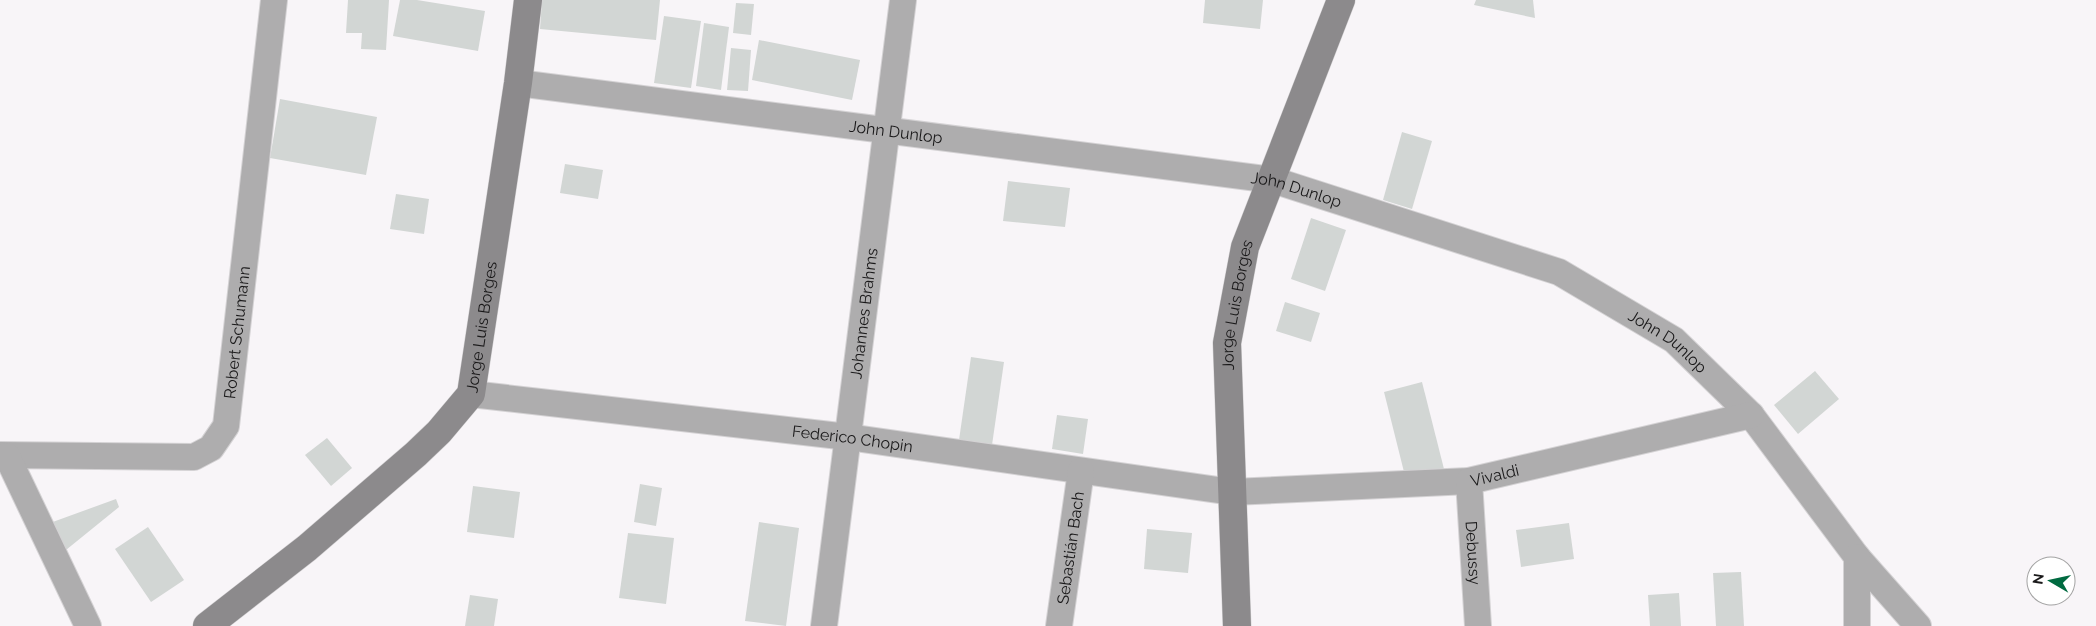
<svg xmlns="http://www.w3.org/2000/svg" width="2096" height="626" viewBox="0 0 2096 626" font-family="Raleway,sans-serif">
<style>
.building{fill:#d2d6d4}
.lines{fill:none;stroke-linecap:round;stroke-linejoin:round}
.street-casing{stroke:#d4d2d4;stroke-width:28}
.secondary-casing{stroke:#d4d2d4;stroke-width:29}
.street{stroke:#aeadae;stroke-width:26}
.secondary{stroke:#8c8a8c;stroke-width:28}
.labels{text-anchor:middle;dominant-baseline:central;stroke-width:4;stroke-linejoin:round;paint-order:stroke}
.street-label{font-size:16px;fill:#191819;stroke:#fff}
</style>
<rect width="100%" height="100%" fill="#f8f5f8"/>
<g class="building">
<path d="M348 0H389L386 50 361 49 362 33H346Z"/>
<path d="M400 0H417L485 11 478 51 393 36Z"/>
<path d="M542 0H660L656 40 540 29Z"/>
<path d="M1205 0H1263L1260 29 1203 23Z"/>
<path d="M1476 0H1533L1535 18 1474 5Z"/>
<path d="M736 3 754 4 751 35 733 33Z"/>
<path d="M664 16 701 21 691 88 654 83Z"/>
<path d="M704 23 729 27 721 90 696 86Z"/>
<path d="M759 40 860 60 852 100 752 80Z"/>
<path d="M731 48 751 50 748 91 727 90Z"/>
<path d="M280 99 377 117 366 175 270 158Z"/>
<path d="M1402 132 1432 141 1412 209 1383 200Z"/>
<path d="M565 164 603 170 598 199 560 193Z"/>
<path d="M1008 181 1070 188 1065 227 1003 221Z"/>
<path d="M396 194 429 199 424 234 390 229Z"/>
<path d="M1311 218 1346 230 1325 291 1291 279Z"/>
<path d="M1285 302 1320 313 1311 342 1276 331Z"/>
<path d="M971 357 1004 362 992 445 959 440Z"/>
<path d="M1815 371 1839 399 1798 434 1774 405Z"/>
<path d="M1422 382 1444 469 1406 480 1384 392Z"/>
<path d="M1057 415 1088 419 1083 454 1052 449Z"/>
<path d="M327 438 352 468 331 486 305 455Z"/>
<path d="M640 484 662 488 656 526 634 522Z"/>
<path d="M473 486 520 492 514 538 467 532Z"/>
<path d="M116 499 119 507 61 554 50 523Z"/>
<path d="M759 522 799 528 786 626 745 621Z"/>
<path d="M1569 523 1574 559 1521 567 1516 530Z"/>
<path d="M148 527 184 580 151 602 115 549Z"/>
<path d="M1147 529 1192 533 1188 573 1144 569Z"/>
<path d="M628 533 674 538 666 604 619 598Z"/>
<path d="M1741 572 1744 626H1716L1713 573Z"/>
<path d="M1679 593 1681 626H1650L1648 595Z"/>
<path d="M470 595 498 599 494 626H465Z"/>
</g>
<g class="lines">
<defs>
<g id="street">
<path id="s1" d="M518 83 1273 180 1559 272 1674 340 1751 415 1857 557 1918 626"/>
<path id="s2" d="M471 394 848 437 1232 492 1469 481 1751 415"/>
<path id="s3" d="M0 455 194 457 211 448 226 426 274 0"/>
<path d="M7 456 88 626"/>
<path id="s4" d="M1469 481 1478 626"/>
<path d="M1857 557V626"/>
<path id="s5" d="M824 626 903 0"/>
<path id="s6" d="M1059 626 1081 471"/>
</g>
<g id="secondary">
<path id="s7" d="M207 626 307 548 416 454 439 432 471 394 518 83 528 0"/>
<path id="s8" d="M1237 626 1227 343 1245 247 1341 0"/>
</g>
</defs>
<use href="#street" class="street-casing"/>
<use href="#secondary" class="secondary-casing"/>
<use href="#street" class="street"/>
<use href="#secondary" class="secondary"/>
</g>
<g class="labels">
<g class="street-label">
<text stroke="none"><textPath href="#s1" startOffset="381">John Dunlop</textPath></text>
<text stroke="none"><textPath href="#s1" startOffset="786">John Dunlop</textPath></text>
<text stroke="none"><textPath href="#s8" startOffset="322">Jorge Luis Borges</textPath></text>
<text stroke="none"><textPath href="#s5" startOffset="315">Johannes Brahms</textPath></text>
<text stroke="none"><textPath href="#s7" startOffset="420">Jorge Luis Borges</textPath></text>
<text stroke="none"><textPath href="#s3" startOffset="334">Robert Schumann</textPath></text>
<text stroke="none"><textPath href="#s1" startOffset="1191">John Dunlop</textPath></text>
<text stroke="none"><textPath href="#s2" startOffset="384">Federico Chopin</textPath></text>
<text stroke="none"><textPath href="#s2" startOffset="1031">Vivaldi</textPath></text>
<text stroke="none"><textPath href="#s6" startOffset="79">Sebastián Bach</textPath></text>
<text stroke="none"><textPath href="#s4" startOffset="72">Debussy</textPath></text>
</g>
</g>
<g transform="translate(2051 581) rotate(279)"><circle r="24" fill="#ffffff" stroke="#a3a3a3"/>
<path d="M0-4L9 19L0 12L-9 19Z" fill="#006a40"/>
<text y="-8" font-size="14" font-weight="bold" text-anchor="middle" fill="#191819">N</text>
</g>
</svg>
